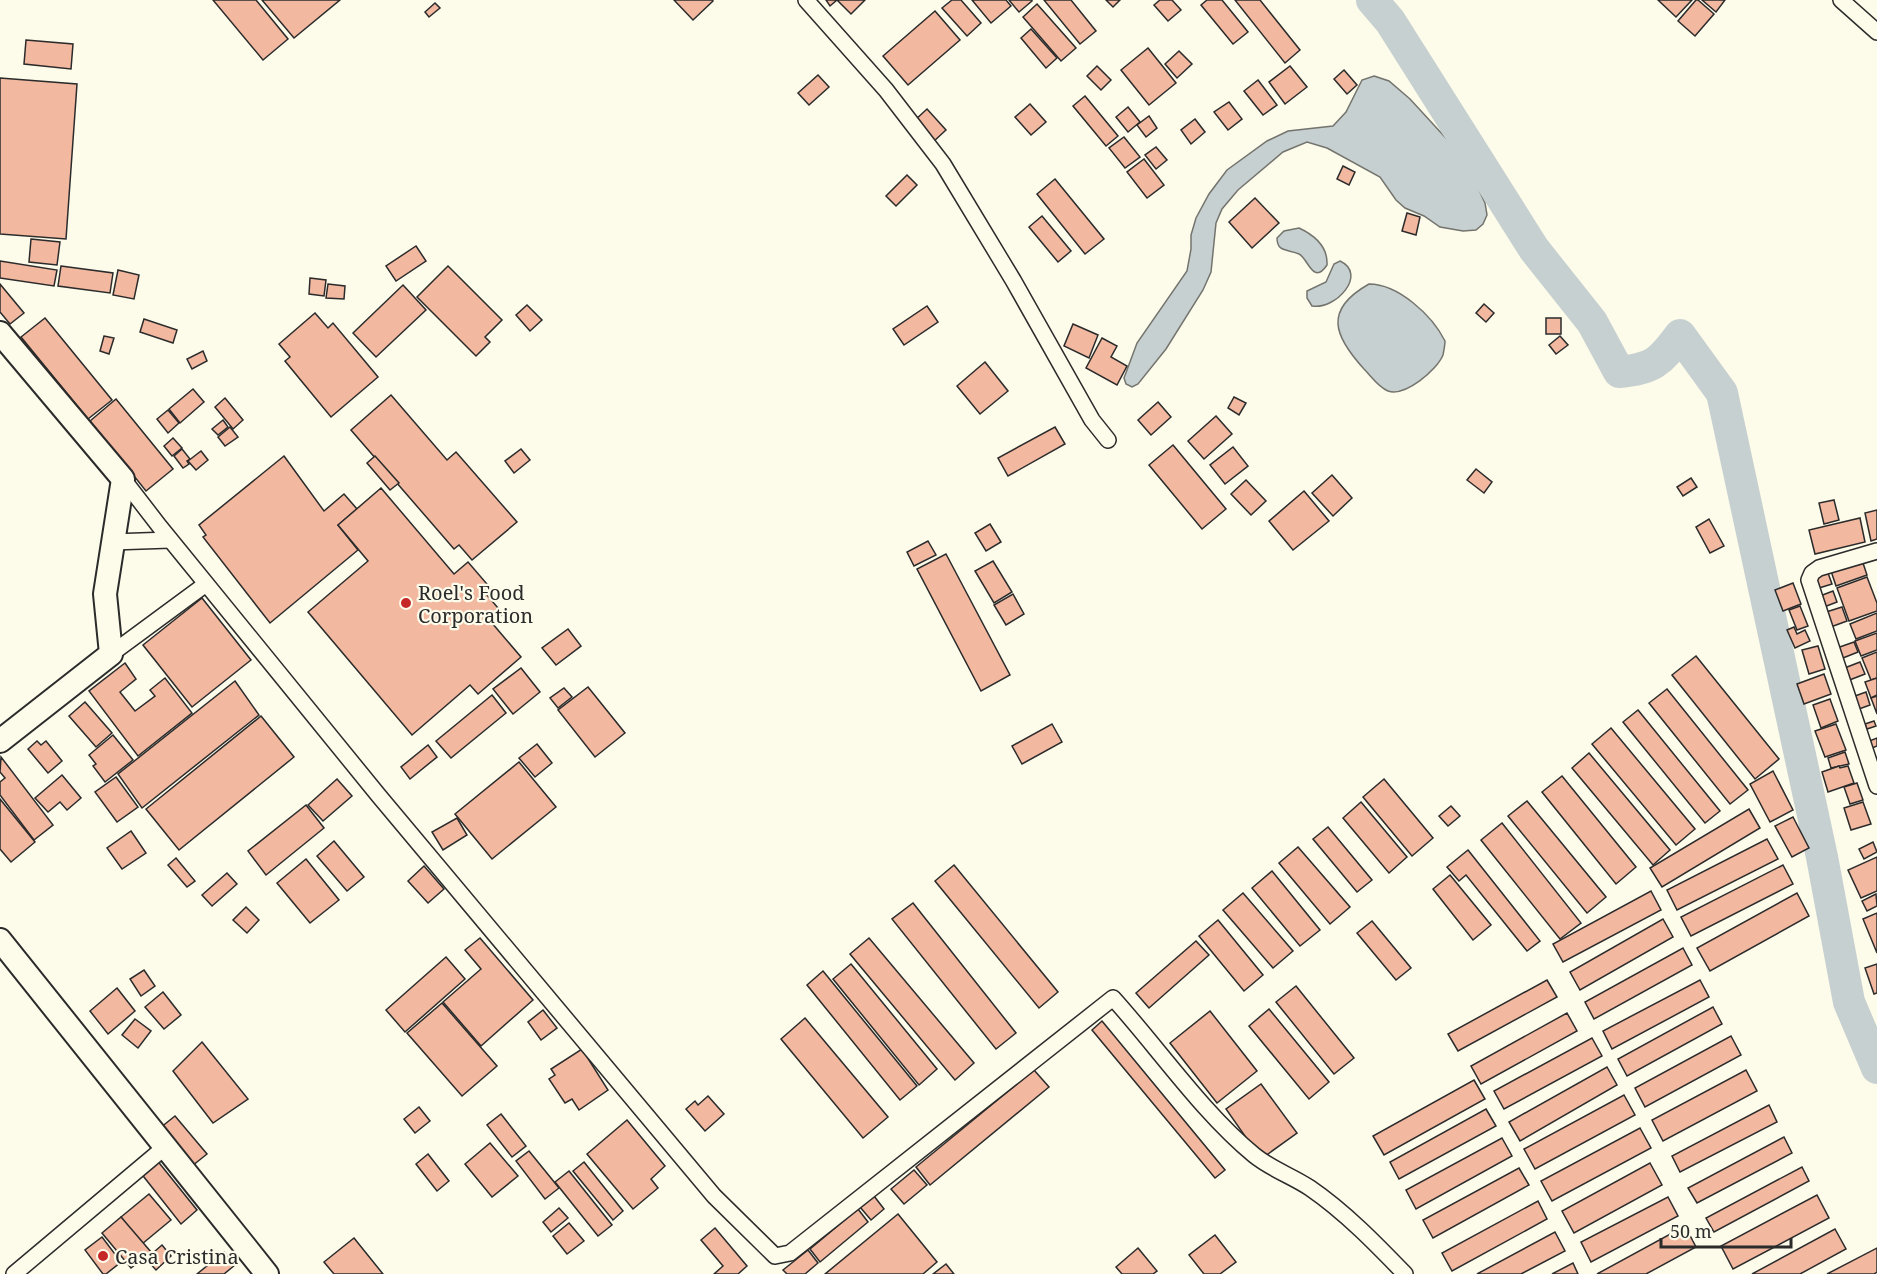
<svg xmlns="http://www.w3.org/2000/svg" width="1877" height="1274" viewBox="0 0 1877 1274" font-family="'Noto Serif',serif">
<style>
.water{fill:#c7d0d0;stroke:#74746e;stroke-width:1.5}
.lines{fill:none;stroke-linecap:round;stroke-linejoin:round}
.river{stroke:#c7d0d0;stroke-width:32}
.building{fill:#f2b8a0;stroke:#2b2b2b;stroke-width:1.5}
.street-casing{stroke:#2b2b2b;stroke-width:18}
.secondary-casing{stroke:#2b2b2b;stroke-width:26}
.street{stroke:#fdfbea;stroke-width:15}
.secondary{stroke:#fdfbea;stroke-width:22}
.poi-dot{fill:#c62828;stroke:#fdfbea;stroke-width:2}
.labels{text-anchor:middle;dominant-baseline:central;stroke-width:4.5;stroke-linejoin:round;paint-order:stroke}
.poi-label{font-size:20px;fill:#2b2b2b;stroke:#fdfbea;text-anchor:start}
</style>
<rect width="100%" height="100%" fill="#fdfbea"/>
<g class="water">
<path d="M1374 76 1389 81 1410 99 1455 148 1471 173 1485 203 1487 215 1483 224 1476 230 1463 231 1440 227 1424 216 1405 208 1396 200 1380 177 1327 148 1307 142 1283 152 1238 190 1222 209 1216 223 1211 272 1203 290 1166 349 1138 384 1132 387 1126 384 1124 378 1137 343 1187 271 1191 249V235L1196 218 1209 194 1227 170 1267 141 1288 131 1333 126 1346 112 1362 80Z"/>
<path d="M1299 228C1314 235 1328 247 1327 265 1313 286 1308 258 1299 254 1289 249 1277 253 1277 238L1284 231Z"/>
<path d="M1340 261C1368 274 1336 310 1312 306L1307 298V291L1326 282 1334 264Z"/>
<path d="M1369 284C1398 284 1432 315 1445 341 1445 345 1444 350 1443 355 1437 370 1405 397 1388 391 1378 387 1371 376 1364 369 1334 336 1323 310 1369 284Z"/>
</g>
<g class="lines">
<path class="river" d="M1372 0 1390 21 1534 249 1592 322 1619 372C1653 369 1660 362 1680 335L1722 393 1822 857 1849 1002 1877 1068"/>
</g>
<g class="building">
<path d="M213 0H256L288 39 263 60Z"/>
<path d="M262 0H340L294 38Z"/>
<path d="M674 0H712L713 1 693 20Z"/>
<path d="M826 0H837L830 6Z"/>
<path d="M837 0H865L851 14Z"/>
<path d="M952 0H961L981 23 967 36 942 8Z"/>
<path d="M972 0H1006L1011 6 991 23Z"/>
<path d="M1009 0H1032V1L1019 12Z"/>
<path d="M1044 0H1071L1096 31 1080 44Z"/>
<path d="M1106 0H1120L1113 7Z"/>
<path d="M1160 0H1172L1181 10 1168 21 1154 5Z"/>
<path d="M1207 0H1222L1248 32 1233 44 1201 5Z"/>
<path d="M1235 0H1260L1300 50 1285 63Z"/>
<path d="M1658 0H1692L1676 17Z"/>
<path d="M1696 0H1698L1714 14 1695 36 1678 21Z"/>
<path d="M1702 0H1725L1716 12Z"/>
<path d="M435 3 440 8 429 17 425 12Z"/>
<path d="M1037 4 1076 48 1061 61 1023 17Z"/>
<path d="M935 11 960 40 908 85 883 56Z"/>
<path d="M1031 29 1057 58 1046 68 1021 38Z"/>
<path d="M26 40 73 44 71 69 24 64Z"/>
<path d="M1148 48 1176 83 1149 105 1121 70Z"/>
<path d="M1179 51 1192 64 1177 78 1165 64Z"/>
<path d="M1097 66 1111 80 1101 90 1087 76Z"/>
<path d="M1290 66 1307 87 1285 104 1269 82Z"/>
<path d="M1344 70 1357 85 1347 94 1334 79Z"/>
<path d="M818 75 829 87 809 105 798 93Z"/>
<path d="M0 78 77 84 66 239 0 234Z"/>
<path d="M1258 80 1277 105 1263 115 1244 91Z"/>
<path d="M1085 96 1118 136 1106 146 1073 106Z"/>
<path d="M1229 102 1242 119 1228 130 1214 112Z"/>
<path d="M1030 104 1046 122 1031 135 1015 117Z"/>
<path d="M1128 107 1140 122 1128 132 1116 117Z"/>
<path d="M927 109 946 130 933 142 914 121Z"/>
<path d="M1149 116 1157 128 1146 137 1137 125Z"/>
<path d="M1195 119 1205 132 1191 144 1181 130Z"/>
<path d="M1124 137 1140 157 1125 168 1109 148Z"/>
<path d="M1156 147 1167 160 1156 169 1145 155Z"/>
<path d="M1144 159 1164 185 1147 198 1127 172Z"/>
<path d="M1343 166 1355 172 1349 185 1337 179Z"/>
<path d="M907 175 917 185 896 206 886 196Z"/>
<path d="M1055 179 1104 239 1085 254 1037 194Z"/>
<path d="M1255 198 1279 223 1252 248 1229 222Z"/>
<path d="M1407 213 1420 217 1416 235 1402 231Z"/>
<path d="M1042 216 1071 251 1058 262 1029 227Z"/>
<path d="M31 239 60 242 57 265 29 262Z"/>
<path d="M416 246 426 261 396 281 386 266Z"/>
<path d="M0 261 57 270 54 286 0 278Z"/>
<path d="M61 266 113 273 110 293 58 286Z"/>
<path d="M448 266 502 320 485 337 490 342 476 356 417 297Z"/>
<path d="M118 270 139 275 134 299 113 295Z"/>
<path d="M310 278 326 280 324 296 309 294Z"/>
<path d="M0 284 24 313 10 324 0 312Z"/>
<path d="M328 284 345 286 344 299 326 298Z"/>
<path d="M403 285 426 310 376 357 353 333Z"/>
<path d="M1484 304 1494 313 1486 322 1476 313Z"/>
<path d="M527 305 542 320 530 331 516 315Z"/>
<path d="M927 306 938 322 904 345 893 329Z"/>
<path d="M315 313 328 328 333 323 378 377 331 417 285 361 290 357 279 344Z"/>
<path d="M45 318 112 400 88 419 21 337Z"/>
<rect x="1546" y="318" width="15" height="16"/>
<path d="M144 319 177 330 173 343 140 332Z"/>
<path d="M1073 324 1098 335 1089 358 1064 346Z"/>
<path d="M104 336 114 338 109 354 100 351Z"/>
<path d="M1560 336 1568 345 1556 354 1549 345Z"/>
<path d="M1102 338 1117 346 1111 357 1127 366 1117 385 1086 368Z"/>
<path d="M203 351 207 361 192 369 187 359Z"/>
<path d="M985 362 1008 391 980 414 957 386Z"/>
<path d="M193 389 204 402 180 423 169 409Z"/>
<path d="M391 395 447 460 456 452 517 522 472 560 459 545 454 549 351 430Z"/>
<path d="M1234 397 1246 403 1239 415 1228 408Z"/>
<path d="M225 398 243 420 233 429 215 407Z"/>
<path d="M116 399 173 469 146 491 90 421Z"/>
<path d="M1158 402 1171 417 1151 435 1138 420Z"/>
<path d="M168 410 179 423 168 433 157 419Z"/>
<path d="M1216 416 1232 434 1204 459 1188 441Z"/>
<path d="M223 420 228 427 218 435 212 429Z"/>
<path d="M230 427 238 437 225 446 218 437Z"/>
<path d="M1055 427 1065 444 1008 476 998 458Z"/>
<path d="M173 438 182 448 172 456 164 446Z"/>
<path d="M1173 445 1226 509 1202 529 1149 465Z"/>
<path d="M1233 447 1248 466 1225 484 1210 465Z"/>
<path d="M182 449 190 459 187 461 189 464 183 468 174 456Z"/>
<path d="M521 449 530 460 514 473 505 461Z"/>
<path d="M201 451 208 460 196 470 188 461Z"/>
<path d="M284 456 324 511 344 494 357 509 338 525 358 550 270 623 203 537 206 535 199 525Z"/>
<path d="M375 456 399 483 390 490 367 463Z"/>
<path d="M1476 469 1492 482 1484 493 1467 480Z"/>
<path d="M1332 475 1352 498 1333 516 1312 493Z"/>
<path d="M1691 478 1697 487 1683 496 1677 487Z"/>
<path d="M1246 480 1266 501 1251 515 1231 494Z"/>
<path d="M381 488 454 574 468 562 493 591 487 595 503 614 492 623 521 657 478 694 470 685 412 735 308 612 368 561 338 525Z"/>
<path d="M1304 491 1329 521 1293 550 1269 521Z"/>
<path d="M1834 500 1839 520 1824 524 1819 503Z"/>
<path d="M1877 510V539L1871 541 1865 513Z"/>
<path d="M1860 518 1865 542 1815 554 1809 530Z"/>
<path d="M1709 519 1724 546 1710 553 1696 527Z"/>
<path d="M990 524 1001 542 986 551 975 533Z"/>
<path d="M928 541 936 555 914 566 907 552Z"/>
<path d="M946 554 1010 675 981 691 917 569Z"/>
<path d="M1861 557 1867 575 1836 586 1830 568Z"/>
<path d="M993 561 1012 592 994 603 975 571Z"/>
<path d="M1828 573 1832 584 1819 588 1815 578Z"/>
<path d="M1867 577 1877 603V611L1849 621 1837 588Z"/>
<path d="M1793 583 1801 604 1783 611 1775 590Z"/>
<path d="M1833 591 1837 602 1824 607 1820 596Z"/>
<path d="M1013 594 1024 614 1006 625 994 605Z"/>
<path d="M202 598 251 660 192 707 143 645Z"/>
<path d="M1800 606 1808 626 1797 630 1789 610Z"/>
<path d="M1842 607 1847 621 1828 628 1823 613Z"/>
<path d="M1877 613V631L1856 639 1850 624Z"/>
<path d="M1794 627 1797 634 1805 630 1810 641 1795 648 1787 630Z"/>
<path d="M568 629 581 646 556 665 542 648Z"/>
<path d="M1877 633V650L1861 656 1855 641Z"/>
<path d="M1854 642 1858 652 1838 660 1834 649Z"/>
<path d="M1818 646 1825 669 1809 674 1802 650Z"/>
<path d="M1877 652V678L1871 680 1862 658Z"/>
<path d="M1696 656 1779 759 1755 779 1672 675Z"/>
<path d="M1860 662 1865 674 1847 681 1842 669Z"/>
<path d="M125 663 136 679 120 692 135 711 155 696 150 690 165 678 192 713 138 756 89 691Z"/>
<path d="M521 668 540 692 513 714 493 689Z"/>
<path d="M1824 674 1831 694 1804 704 1797 684Z"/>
<path d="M1877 678V695L1871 698 1865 682Z"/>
<path d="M235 681 259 715 142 808 118 774Z"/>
<path d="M588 687 625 733 595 757 558 710Z"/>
<path d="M564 688 572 697 558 708 550 698Z"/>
<path d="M1667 689 1748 790 1730 804 1649 703Z"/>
<path d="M1866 692 1870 705 1859 709 1855 696Z"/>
<path d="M492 695 506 713 451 758 436 741Z"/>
<path d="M1877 696V714L1871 698Z"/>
<path d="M1830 699 1838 721 1821 728 1813 705Z"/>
<path d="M85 702 112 733 96 747 69 716Z"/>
<path d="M1638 710 1720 811 1705 823 1623 722Z"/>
<path d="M261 716 294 757 179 850 146 809Z"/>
<path d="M1874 721 1876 726 1867 729 1865 724Z"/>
<path d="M1052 724 1062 742 1022 764 1012 746Z"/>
<path d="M1836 724 1846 750 1825 757 1815 731Z"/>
<path d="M1611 728 1695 829 1676 845 1592 744Z"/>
<path d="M113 735 133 760 105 782 93 766 96 764 89 755Z"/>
<path d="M1877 738V746L1870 749 1867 742Z"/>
<path d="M37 741 41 745 46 741 62 761 48 773 28 749Z"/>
<path d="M537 744 552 763 535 777 519 758Z"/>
<path d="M428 745 437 757 410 779 401 767Z"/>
<path d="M1845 752 1849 764 1831 768 1828 758Z"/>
<path d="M1589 753 1670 850 1653 865 1572 768Z"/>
<path d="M1 757 53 825 34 840 0 795V782L5 778 0 772Z"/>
<path d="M519 762 556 807 492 859 455 814Z"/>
<path d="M1839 766 1840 768 1848 766 1854 783 1828 792 1822 772Z"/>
<path d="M1773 771 1793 810 1770 822 1750 784Z"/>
<path d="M62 775 81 798 67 810 60 802 48 812 35 798Z"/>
<path d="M1562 776 1636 867 1616 884 1542 792Z"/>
<path d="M116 777 138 807 117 822 95 792Z"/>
<path d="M337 779 352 796 323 821 308 805Z"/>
<path d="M1384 779 1433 838 1412 856 1363 797Z"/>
<path d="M1857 783 1863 800 1850 804 1844 787Z"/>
<path d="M0 799 35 842 11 862 0 849Z"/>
<path d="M1527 801 1606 897 1587 913 1508 816Z"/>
<path d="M1361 802 1407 857 1389 873 1343 818Z"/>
<path d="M1863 802 1871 824 1851 830 1844 808Z"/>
<path d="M306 805 324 828 266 875 248 851Z"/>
<path d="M1451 806 1460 816 1448 826 1439 816Z"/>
<path d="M1749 809 1760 828 1662 887 1650 868Z"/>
<path d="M1793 817 1809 848 1792 857 1775 826Z"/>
<path d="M457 818 467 835 443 850 432 832Z"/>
<path d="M1502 823 1581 923 1560 939 1481 840Z"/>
<path d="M1328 827 1372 880 1357 892 1313 839Z"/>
<path d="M131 831 146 853 122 869 107 848Z"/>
<path d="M1767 839 1778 859 1677 910 1667 890Z"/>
<path d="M334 841 364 877 347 891 317 856Z"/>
<path d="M1873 842 1877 852 1864 859 1859 849Z"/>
<path d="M1298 847 1350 907 1330 924 1279 863Z"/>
<path d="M1468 850 1540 941 1527 951 1466 875 1459 881 1447 867Z"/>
<path d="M1877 857V891L1861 898 1848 870Z"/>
<path d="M176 858 195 881 187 887 168 865Z"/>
<path d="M306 859 339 900 310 923 277 883Z"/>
<path d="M954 865 1058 992 1039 1008 935 881Z"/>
<path d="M1783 865 1793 884 1691 936 1681 917Z"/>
<path d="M424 866 444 889 428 903 408 881Z"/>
<path d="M1272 871 1320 930 1300 946 1252 888Z"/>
<path d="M227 873 237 884 212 906 202 895Z"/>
<path d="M1450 875 1491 925 1473 940 1433 889Z"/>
<path d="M1651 891 1661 910 1563 962 1553 944Z"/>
<path d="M1243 893 1293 951 1273 968 1223 910Z"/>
<path d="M1797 893 1809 916 1710 971 1697 948Z"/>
<path d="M1876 894 1877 906 1867 911 1862 901Z"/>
<path d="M913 903 1016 1033 996 1049 892 919Z"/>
<path d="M246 907 259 920 247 933 233 920Z"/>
<path d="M1877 913V953L1863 919Z"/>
<path d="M1663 919 1673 937 1580 990 1570 972Z"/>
<path d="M1218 920 1263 975 1244 991 1199 936Z"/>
<path d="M1372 921 1411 968 1396 980 1357 933Z"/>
<path d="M480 938 533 1000 481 1046 443 1002 481 969 465 950Z"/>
<path d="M869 938 974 1063 955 1080 850 954Z"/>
<path d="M1196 941 1209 955 1149 1008 1136 993Z"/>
<path d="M1683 948 1692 965 1594 1019 1585 1002Z"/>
<path d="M446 957 465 979 405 1032 386 1010Z"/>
<path d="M851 964 937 1069 919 1085 833 979Z"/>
<path d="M1877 964V993L1874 994 1865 968Z"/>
<path d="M144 970 155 986 141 996 130 979Z"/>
<path d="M823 971 917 1086 900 1100 807 985Z"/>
<path d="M1547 980 1557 997 1458 1051 1448 1034Z"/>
<path d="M1700 980 1709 997 1612 1049 1603 1031Z"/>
<path d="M1296 986 1354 1058 1334 1074 1276 1002Z"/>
<path d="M117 988 135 1011 108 1034 90 1011Z"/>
<path d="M163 992 181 1015 164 1029 145 1007Z"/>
<path d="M442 1003 497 1066 462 1096 407 1033Z"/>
<path d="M1713 1007 1722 1024 1627 1076 1618 1059Z"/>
<path d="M1269 1009 1329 1082 1309 1099 1249 1026Z"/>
<path d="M543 1010 557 1028 541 1040 528 1022Z"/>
<path d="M1210 1011 1257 1071 1217 1103 1170 1043Z"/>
<path d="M1567 1013 1577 1031 1481 1084 1471 1066Z"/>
<path d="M805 1018 888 1117 863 1138 781 1039Z"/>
<path d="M135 1019 151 1031 138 1048 122 1035Z"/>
<path d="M1102 1021 1225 1170 1215 1178 1092 1030Z"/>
<path d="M1731 1036 1741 1055 1645 1107 1635 1088Z"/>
<path d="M1592 1038 1602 1056 1504 1109 1494 1091Z"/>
<path d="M202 1042 248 1099 213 1123 173 1071Z"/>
<path d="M582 1049 608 1090 579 1110 572 1099 565 1103 549 1079 555 1075 551 1069Z"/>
<path d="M1607 1067 1617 1085 1520 1141 1509 1122Z"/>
<path d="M1034 1070 1049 1087 930 1185 916 1167Z"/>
<path d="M1746 1070 1757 1091 1663 1141 1652 1120Z"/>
<path d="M1474 1080 1485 1099 1384 1155 1373 1136Z"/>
<path d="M1261 1084 1297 1133 1261 1159 1226 1109Z"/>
<path d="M1624 1095 1635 1115 1535 1169 1524 1149Z"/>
<path d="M708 1096 724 1114 705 1131 686 1109 695 1101 698 1105Z"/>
<path d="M1769 1105 1777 1122 1680 1172 1672 1156Z"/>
<path d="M419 1107 430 1121 415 1133 404 1119Z"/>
<path d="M1486 1109 1496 1126 1399 1179 1390 1162Z"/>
<path d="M501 1114 526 1146 512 1157 487 1125Z"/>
<path d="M175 1116 207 1154 192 1166 160 1128Z"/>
<path d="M627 1120 665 1166 651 1179 658 1188 633 1209 587 1154Z"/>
<path d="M1640 1128 1651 1148 1552 1201 1541 1181Z"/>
<path d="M1784 1137 1792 1153 1697 1203 1688 1188Z"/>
<path d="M1502 1138 1512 1156 1416 1209 1406 1190Z"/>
<path d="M490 1143 518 1176 492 1197 465 1164Z"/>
<path d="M529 1151 559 1188 545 1199 516 1161Z"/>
<path d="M428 1154 449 1181 437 1191 416 1164Z"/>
<path d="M156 1159 197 1210 181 1224 140 1172Z"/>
<path d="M584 1162 623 1211 613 1220 573 1171Z"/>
<path d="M1650 1163 1662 1185 1574 1233 1562 1211Z"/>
<path d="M1802 1167 1809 1181 1714 1232 1706 1218Z"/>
<path d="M1519 1168 1529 1185 1433 1238 1423 1220Z"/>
<path d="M914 1170 927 1185 904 1204 891 1189Z"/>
<path d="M569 1171 612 1225 598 1236 555 1182Z"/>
<path d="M149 1194 171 1220 142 1244 121 1217Z"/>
<path d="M1817 1195 1829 1218 1733 1269 1721 1246Z"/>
<path d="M874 1196 884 1209 871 1220 860 1207Z"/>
<path d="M1668 1197 1678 1216 1591 1262 1581 1242Z"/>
<path d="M1538 1201 1547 1219 1452 1271 1442 1253Z"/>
<path d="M559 1208 568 1218 551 1232 543 1222Z"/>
<path d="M858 1209 868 1222 820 1262 810 1249Z"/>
<path d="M898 1214 937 1262 923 1274H825Z"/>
<path d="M121 1217 151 1252 131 1268 102 1233Z"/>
<path d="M569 1223 584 1241 567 1254 553 1236Z"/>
<path d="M1685 1226 1696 1247 1646 1274H1597Z"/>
<path d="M715 1228 747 1266 738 1274H714L723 1266 701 1240Z"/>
<path d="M1835 1229 1846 1249 1800 1274H1752Z"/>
<path d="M1555 1232 1565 1251 1521 1274H1477Z"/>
<path d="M1215 1235 1236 1262 1220 1274H1204L1189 1255Z"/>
<path d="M102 1237 121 1262 106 1274H103L85 1250Z"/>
<path d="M354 1238 383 1274H334L324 1262Z"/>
<path d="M162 1245 171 1256 156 1270 146 1259Z"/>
<path d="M1138 1248 1157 1271 1153 1274H1122L1116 1267Z"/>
<path d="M1877 1248V1272L1874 1274H1827Z"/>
<path d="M808 1250 818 1263 805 1274H787L783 1270Z"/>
<path d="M224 1252 235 1265 224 1274H197Z"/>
<path d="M1573 1263 1578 1274H1552Z"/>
<path d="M946 1264 954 1274H933Z"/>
</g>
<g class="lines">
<defs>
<g id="street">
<path d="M806 0 886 90 943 164 1013 280 1092 420 1108 440"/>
<path d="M1841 0 1877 32"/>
<path d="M123 479 160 527 379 796 714 1196 775 1256 790 1253 1113 998C1159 1049 1202 1112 1254 1155 1271 1169 1292 1176 1310 1188 1345 1212 1376 1244 1405 1274"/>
<path d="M112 542 170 540"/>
<path d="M1877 551 1819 568 1812 573 1809 580 1877 786"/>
<path d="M111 654 206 584"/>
<path d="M14 1274 165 1147"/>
</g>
<g id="secondary">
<path d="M0 333 123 479 105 594 111 654 0 741"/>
<path d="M0 940 267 1274"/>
</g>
</defs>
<use href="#street" class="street-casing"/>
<use href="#secondary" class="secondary-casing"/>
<use href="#street" class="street"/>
<use href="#secondary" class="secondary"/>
</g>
<g class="poi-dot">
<circle cx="406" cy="603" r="6"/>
<circle cx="103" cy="1256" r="6"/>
</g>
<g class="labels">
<g class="poi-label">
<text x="418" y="592">Roel's Food<tspan x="418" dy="23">Corporation</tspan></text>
<text x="115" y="1256">Casa Cristina</text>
</g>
</g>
<path d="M1661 1238v9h130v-9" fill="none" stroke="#2b2b2b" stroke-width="3"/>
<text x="1670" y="1238" font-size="18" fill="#2b2b2b" stroke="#fdfbea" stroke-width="4.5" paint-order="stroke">50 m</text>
</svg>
